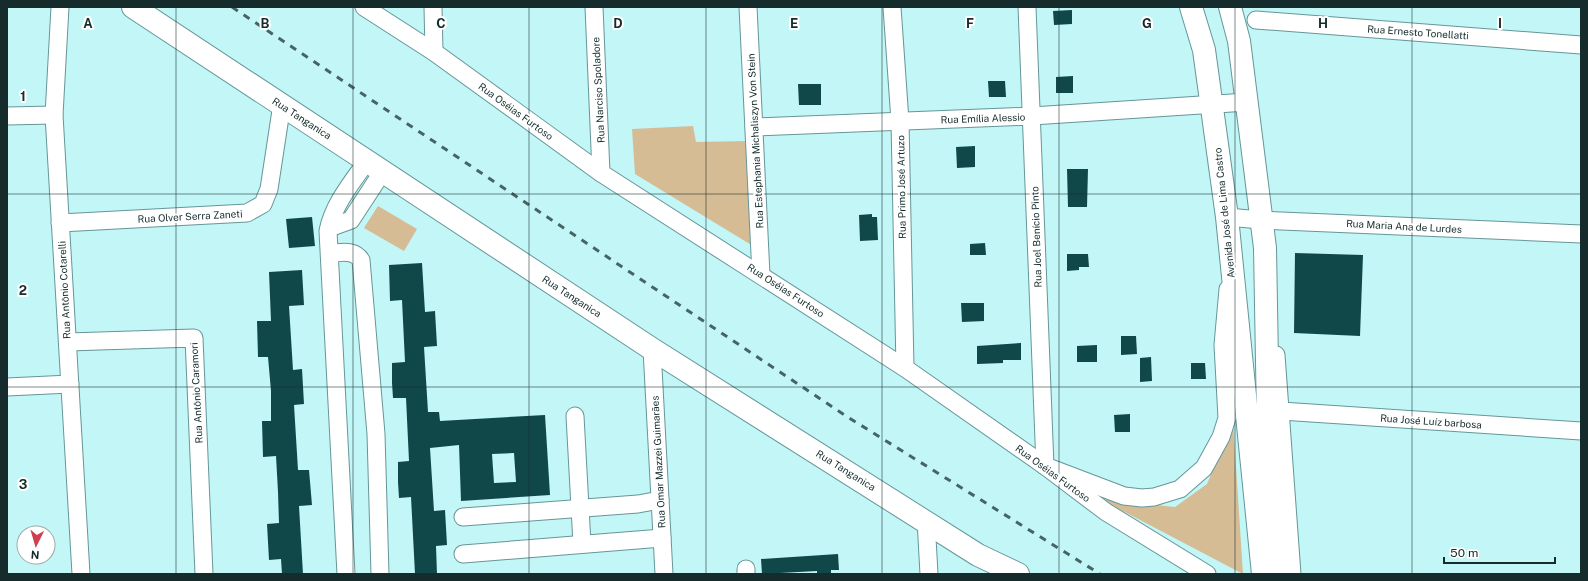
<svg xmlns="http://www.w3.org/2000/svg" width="1588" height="581" viewBox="0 0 1588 581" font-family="'Public Sans',sans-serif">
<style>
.green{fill:#d5bc95}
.building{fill:#10484a;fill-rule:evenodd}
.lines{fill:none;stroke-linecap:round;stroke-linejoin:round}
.street-casing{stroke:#669698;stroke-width:19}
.secondary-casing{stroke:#669698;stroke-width:24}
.street{stroke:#fff;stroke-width:17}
.secondary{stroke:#fff;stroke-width:22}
.rail{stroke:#466464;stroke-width:3;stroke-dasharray:7 7;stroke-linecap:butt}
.grid{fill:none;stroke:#162b2b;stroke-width:1;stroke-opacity:0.55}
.labels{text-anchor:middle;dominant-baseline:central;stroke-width:4;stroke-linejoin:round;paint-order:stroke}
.street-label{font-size:10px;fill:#162b2b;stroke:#fff}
.grid-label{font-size:13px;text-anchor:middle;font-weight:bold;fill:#162b2b;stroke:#fff;stroke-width:4;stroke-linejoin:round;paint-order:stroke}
</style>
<rect width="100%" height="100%" fill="#c2f6f7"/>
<g class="green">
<path d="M693 126 696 142 748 141 753 246 635 174 632 129Z"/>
<path d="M378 206 417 229 404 251 364 228Z"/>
<path d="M1233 421 1243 574 1100 499 1175 507 1207 484Z"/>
</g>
<g class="building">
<path d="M1072 10V24L1054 25 1053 11Z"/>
<path d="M1073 76V93H1056V77Z"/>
<path d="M988 81H1005L1006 97H989Z"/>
<path d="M798 84H821V105H799Z"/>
<path d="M975 146V167L957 168 956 147Z"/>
<path d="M1067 169H1088L1087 207H1068Z"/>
<path d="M872 214V217H877L878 240 860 241 859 215Z"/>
<path d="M312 217 315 246 289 248 286 219Z"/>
<path d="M985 243 986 255H970V244Z"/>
<path d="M1295 253 1363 255 1360 336 1294 333Z"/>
<path d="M1067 254H1088L1089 267H1079V270L1067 271Z"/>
<path d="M422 263 425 312 435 311 437 346 424 347 428 412H439L440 421 545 415 550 495 461 501 459 445 430 448 434 511 445 510 447 545 436 546 437 574H415L411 497 399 498 398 482V462L409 461 406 398H393L392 383V363L405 362 402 300 390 301 389 265ZM514 453 516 482 494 483 492 454Z"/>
<path d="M302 270 304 305 289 306 293 370 302 369 304 404 294 405 298 470H309L312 505 299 506 303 574H282L281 559 269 560 267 524 279 523 278 492 276 456 263 457 262 421H271V391L268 357H258L257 321H271L269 272Z"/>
<path d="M961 303H984V321L962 322Z"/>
<path d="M1121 336H1136L1137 354 1121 355Z"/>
<path d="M1021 343V360H1003V363L977 364V346Z"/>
<path d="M1097 345V362H1077V346Z"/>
<path d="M1151 357 1152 381 1140 382V358Z"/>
<path d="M1191 363H1205L1206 379H1191Z"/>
<path d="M1130 414V432H1115L1114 415Z"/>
<path d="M838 554 839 570H831V574H817V571L762 574 761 559Z"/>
</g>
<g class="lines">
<defs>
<g id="street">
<path d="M60 7 54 115 81 574"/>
<path d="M364 7 434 52 601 173 905 368 1045 466 1106 512 1207 574"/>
<path d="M433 7 434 52"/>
<path d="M594 7 601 173"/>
<path d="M748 7 761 275"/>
<path d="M892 7 900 121 905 368"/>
<path d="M1027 7 1045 466 1124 496 1142 498 1154 497 1180 489 1204 468 1221 437 1227 418 1223 345 1228 289"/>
<path d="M1256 20 1581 45"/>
<path d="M7 116 54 115"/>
<path d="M754 127 1032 116 1247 102"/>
<path d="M1227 217 1261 220 1581 234"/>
<path d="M60 223 247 213 263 204 269 189 282 104"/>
<path d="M329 228 351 220 383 171"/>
<path d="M330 253C341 253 354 249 361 260L376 434 380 574"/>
<path d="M68 342 194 338 204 574"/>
<path d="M652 349 664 574"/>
<path d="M1276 355 1292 574"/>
<path d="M7 387 70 384"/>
<path d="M1281 411 1581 431"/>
<path d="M575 416 582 544"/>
<path d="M463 517 638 504 660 500"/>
<path d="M926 520 929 574"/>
<path d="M463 554 662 538"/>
<path d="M746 569V574"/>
<path d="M346 574 328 231C333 205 352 182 367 161"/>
</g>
<g id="secondary">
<path d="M133 7 652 349 978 555 1018 574"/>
<path d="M1191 7 1204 50 1227 217 1263 574"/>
<path d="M1230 7 1239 41 1265 248 1268 418 1279 574"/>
</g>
</defs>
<use href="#street" class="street-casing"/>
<use href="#secondary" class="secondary-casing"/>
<use href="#street" class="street"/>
<use href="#secondary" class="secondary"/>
<path class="rail" d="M232 7 846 416 1100 574"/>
</g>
<path class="grid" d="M176 7V574M353 7V574M529 7V574M706 7V574M882 7V574M1059 7V574M1235 7V574M1412 7V574M7 194H1581M7 387H1581"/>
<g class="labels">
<g class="street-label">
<text transform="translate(1418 32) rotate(4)">Rua Ernesto Tonellatti</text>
<text transform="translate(598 90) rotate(-93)">Rua Narciso Spoladore</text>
<text transform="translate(516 111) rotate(36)">Rua Oséias Furtoso</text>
<text transform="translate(302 118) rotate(33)">Rua Tanganica</text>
<text transform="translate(983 118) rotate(-2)">Rua Emília Alessio</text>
<text transform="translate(755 141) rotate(-93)">Rua Estephania Michaliszyn Von Stein</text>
<text transform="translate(901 187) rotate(-91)">Rua Primo José Artuzo</text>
<text transform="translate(1224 213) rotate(-96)">Avenida José de Lima Castro</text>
<text transform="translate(190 216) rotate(-3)">Rua Olver Serra Zaneti</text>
<text transform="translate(1404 226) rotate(3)">Rua Maria Ana de Lurdes</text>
<text transform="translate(1036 237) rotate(-92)">Rua Joel Benício Pinto</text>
<text transform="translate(64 290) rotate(-93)">Rua Antônio Cotarelli</text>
<text transform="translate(786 290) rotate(33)">Rua Oséias Furtoso</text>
<text transform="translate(572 296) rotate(33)">Rua Tanganica</text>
<text transform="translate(196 393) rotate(-93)">Rua Antônio Caramori</text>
<text transform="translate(1431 421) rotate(4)">Rua José Luíz barbosa</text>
<text transform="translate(658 462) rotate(-93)">Rua Omar Mazzei Guimarães</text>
<text transform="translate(846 470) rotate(32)">Rua Tanganica</text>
<text transform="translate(1053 473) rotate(36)">Rua Oséias Furtoso</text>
</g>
</g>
<g class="grid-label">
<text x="88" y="28">A</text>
<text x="265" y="28">B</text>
<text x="441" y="28">C</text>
<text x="618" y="28">D</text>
<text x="794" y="28">E</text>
<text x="970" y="28">F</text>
<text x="1147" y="28">G</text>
<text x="1323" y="28">H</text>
<text x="1500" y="28">I</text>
<text x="23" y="101">1</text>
<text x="23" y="295">2</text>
<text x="23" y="489">3</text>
</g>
<rect width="1588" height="581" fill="none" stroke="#162b2b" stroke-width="16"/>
<g transform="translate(36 545) rotate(185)"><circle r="19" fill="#ffffff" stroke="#a2aaaa"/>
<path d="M0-3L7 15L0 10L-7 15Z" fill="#cf3f4f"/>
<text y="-6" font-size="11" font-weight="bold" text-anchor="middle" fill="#162b2b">N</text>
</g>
<path d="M1444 557v6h111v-6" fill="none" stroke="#162b2b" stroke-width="2"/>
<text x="1450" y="557" font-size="12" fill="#162b2b" stroke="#ffffff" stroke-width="3" paint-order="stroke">50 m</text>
</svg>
